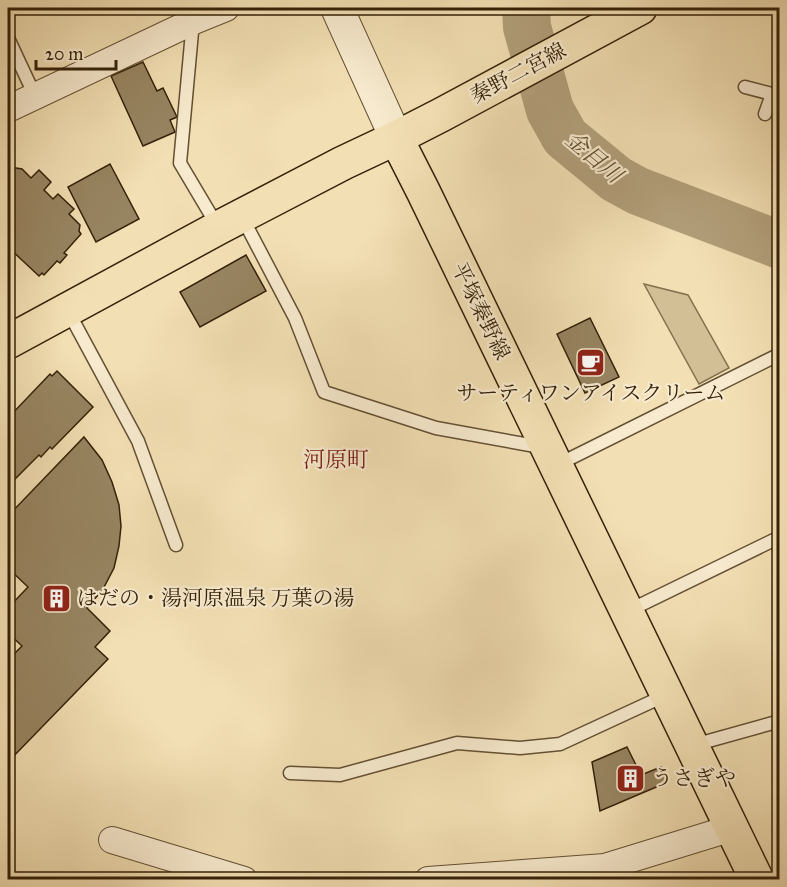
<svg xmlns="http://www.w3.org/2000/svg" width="787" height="887" viewBox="0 0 787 887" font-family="'IM FELL Great Primer','Noto Serif JP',serif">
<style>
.green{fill:#d2bf96;stroke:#83704f;stroke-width:1.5}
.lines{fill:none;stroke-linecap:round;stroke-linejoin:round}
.river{stroke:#b19e79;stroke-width:48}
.building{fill:#978461;stroke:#342108;stroke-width:1.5}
.service-casing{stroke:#645033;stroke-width:15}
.minor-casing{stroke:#645033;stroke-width:28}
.tertiary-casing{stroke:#645033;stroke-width:34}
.primary-casing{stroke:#342108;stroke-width:36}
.service{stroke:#f7eace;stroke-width:12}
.minor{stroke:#f7eace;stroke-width:26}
.tertiary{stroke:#f7eace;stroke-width:32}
.primary{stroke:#f2dfb3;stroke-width:33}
.labels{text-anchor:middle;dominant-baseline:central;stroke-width:4.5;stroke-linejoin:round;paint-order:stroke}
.street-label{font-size:21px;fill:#342108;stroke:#f7eace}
.poi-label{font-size:21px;fill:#342108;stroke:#f7eace;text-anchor:start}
.water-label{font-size:22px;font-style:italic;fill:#604d30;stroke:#f7eace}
.neighbourhood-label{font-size:22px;fill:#7a1f14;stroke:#f7eace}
</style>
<rect width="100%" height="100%" fill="#f2dfb3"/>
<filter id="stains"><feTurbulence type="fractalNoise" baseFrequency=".00333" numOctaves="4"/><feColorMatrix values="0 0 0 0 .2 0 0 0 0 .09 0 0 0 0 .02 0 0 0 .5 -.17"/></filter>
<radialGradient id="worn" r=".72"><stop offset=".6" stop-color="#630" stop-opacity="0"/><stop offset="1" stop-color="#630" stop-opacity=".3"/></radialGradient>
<path class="green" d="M644 284 688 295 729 368 699 384Z"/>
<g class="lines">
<path class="river" d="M526 8 527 27 550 110 565 137 616 179 638 191 780 245"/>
</g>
<g class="building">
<path d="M143 62 157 91 163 88 177 117 170 120 175 132 143 146 111 76Z"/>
<path d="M110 164 139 219 96 242 68 187Z"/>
<path d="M8 165 10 167 22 169 31 178 39 170 51 182 44 190 53 199 58 194 74 209 69 214 80 225 79 231 81 234 64 253 67 255 60 263 57 261 44 275 42 273 39 276 8 247Z"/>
<path d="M246 255 266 291 200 327 180 292Z"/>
<path d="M590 318 619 377 585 393 557 334Z"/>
<path d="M57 371 93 407 52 449 50 447 41 457 39 455 11 483 8 479V418L50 374 52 376Z"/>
<path d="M84 437 102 460 112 482 119 505 121 526 119 546 114 568 103 589 87 608 110 631 95 647 108 659 8 762V660L22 646 8 633V608L28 587 8 568V516Z"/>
<path d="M627 747 641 775 661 767 668 782 600 811 592 762Z"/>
</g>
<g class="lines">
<defs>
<g id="service">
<path d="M193 21 180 163 218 227"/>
<path d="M8 38 35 96"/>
<path d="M745 87 780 96"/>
<path d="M765 114 772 94"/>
<path d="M242 217 295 318 324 392 436 428 541 447"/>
<path d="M68 311 138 441 176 545"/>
<path d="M557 465 780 354"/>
<path d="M628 611 780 537"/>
<path d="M694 745 780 721"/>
<path d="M290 773 340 775 457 743 520 748 560 744 666 695"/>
</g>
<g id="minor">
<path d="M8 109 194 21 226 8"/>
<path d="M112 840 244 880"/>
<path d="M428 880 605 867 732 828"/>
</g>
<path id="tertiary" d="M337 8 396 138"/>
<g id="primary">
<path d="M396 138 423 191 757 880"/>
<path d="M8 342 218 228 343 163 396 138 441 115 640 8"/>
</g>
</defs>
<use href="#service" class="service-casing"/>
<use href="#minor" class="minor-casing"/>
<use href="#tertiary" class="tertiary-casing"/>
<use href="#primary" class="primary-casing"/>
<use href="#service" class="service"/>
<use href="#minor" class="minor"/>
<use href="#tertiary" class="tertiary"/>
<use href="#primary" class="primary"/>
</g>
<defs>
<symbol id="cafe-square" viewBox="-11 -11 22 22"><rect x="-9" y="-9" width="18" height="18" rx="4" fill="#8f2418" stroke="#f7eace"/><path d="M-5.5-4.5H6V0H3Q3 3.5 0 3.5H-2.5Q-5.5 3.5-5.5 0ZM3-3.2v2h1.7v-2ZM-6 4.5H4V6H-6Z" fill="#fff"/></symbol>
<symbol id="building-square" viewBox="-11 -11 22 22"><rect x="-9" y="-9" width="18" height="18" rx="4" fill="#8f2418" stroke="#f7eace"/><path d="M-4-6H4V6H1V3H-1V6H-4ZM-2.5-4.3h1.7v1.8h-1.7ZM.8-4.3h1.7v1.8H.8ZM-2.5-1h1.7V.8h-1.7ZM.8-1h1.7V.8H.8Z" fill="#fff"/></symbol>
</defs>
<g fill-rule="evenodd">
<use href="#cafe-square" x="574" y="346" width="33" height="33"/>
<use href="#building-square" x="40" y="582" width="33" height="33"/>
<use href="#building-square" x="614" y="762" width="33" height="33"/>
</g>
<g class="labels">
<g class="street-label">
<text transform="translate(518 73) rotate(-28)">秦野二宮線</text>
<text transform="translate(481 311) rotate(64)">平塚秦野線</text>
</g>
<g class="poi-label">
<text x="591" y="393" text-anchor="middle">サーティワンアイスクリーム</text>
<text x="77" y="598">はだの・湯河原温泉 万葉の湯</text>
<text x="652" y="778">うさぎや</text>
</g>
<g class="water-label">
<text transform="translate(594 157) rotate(40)">金目川</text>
</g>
<g class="neighbourhood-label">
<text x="336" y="459">河原町</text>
</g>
</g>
<rect width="787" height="887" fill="none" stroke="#f2dfb3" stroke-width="30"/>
<rect x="9" y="9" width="769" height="869" fill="none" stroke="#342108" stroke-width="3"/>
<rect x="15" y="15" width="757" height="857" fill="none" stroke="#342108" stroke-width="1.5"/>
<path d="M36 60v9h80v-9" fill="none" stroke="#342108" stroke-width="3"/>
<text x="45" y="60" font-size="18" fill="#342108" stroke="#f7eace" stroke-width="4.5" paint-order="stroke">20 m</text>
<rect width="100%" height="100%" filter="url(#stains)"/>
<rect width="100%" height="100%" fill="url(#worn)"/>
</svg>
